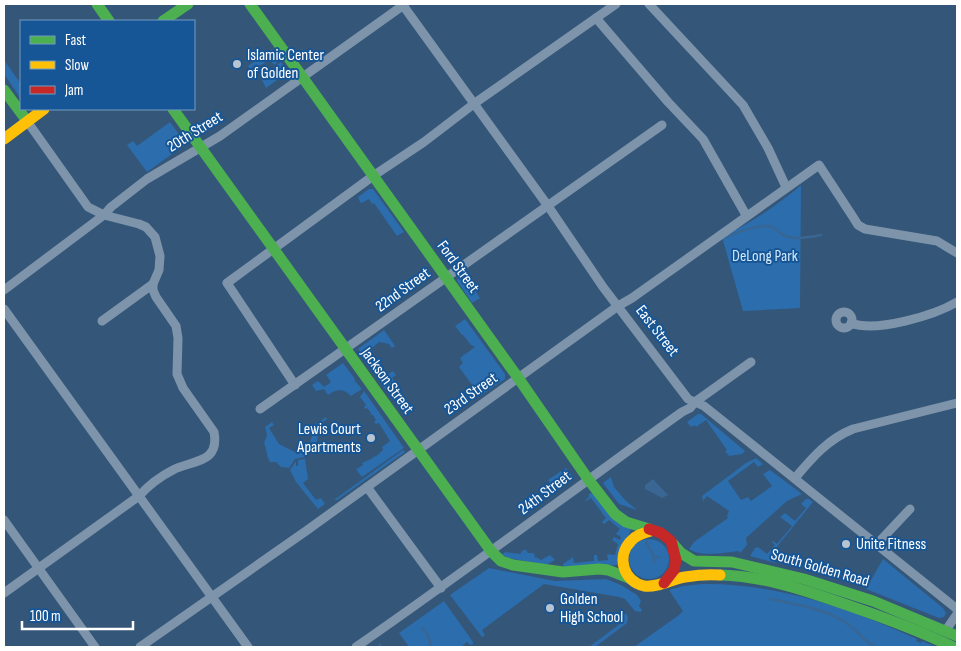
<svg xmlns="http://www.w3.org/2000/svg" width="961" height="651" viewBox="0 0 961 651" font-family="'Sofia Sans Condensed',sans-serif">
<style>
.green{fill:#2b6dad}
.water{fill:#396693}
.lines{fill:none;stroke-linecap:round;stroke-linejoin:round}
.stream{stroke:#396693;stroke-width:2.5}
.street{stroke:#7d94ab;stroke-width:9}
.fast{stroke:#4caf50;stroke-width:11}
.slow{stroke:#ffc107;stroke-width:11}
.jam{stroke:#c62828;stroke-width:11}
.poi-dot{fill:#b8c4d0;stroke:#175696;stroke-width:2}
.labels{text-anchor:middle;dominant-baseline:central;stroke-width:4;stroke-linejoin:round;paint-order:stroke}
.poi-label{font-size:16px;fill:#fff;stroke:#175696;text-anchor:start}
.street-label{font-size:16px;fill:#fff;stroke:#175696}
.park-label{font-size:16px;fill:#d0e7fc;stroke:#175696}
</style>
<rect width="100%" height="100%" fill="#345679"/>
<g class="green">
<path d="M272 49 280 60 274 65 271 61H268L259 66 256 64 250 69 248 66Z"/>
<path d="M4 60 21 84V99L4 74Z"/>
<path d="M281 62 288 72 266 88 262 80 274 71 273 68Z"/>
<path d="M170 122 186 144 147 172 127 145 133 141 137 146Z"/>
<path d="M801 185 800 308 743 311 722 237C750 223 777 206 801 185Z"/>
<path d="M369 189H373L404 232 397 236 374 203 372 204 369 199 362 203 360 202 358 197Z"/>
<path d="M458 277H470L477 287 474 289 480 298 472 303 457 281Z"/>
<path d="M465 319 505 374V379L480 396 459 367 463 363 460 358 475 347 471 345 463 335H462L455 326Z"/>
<path d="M384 330 395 346 392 348 389 344 379 342 372 348V354L387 375 393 371 396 375 392 378 395 383 389 387 395 397 394 398 384 388 358 349Z"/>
<path d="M343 363 355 379 354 380 362 389 351 396C344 388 336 389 328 395L324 389 316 391 312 385 318 381 324 387 331 382 326 375Z"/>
<path d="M364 391 404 448 362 477 355 468 357 469 363 465 362 463 373 458 374 455 375 457 383 450 382 447 390 441 379 423 376 424 374 422 376 420 372 414 370 416 371 413 367 408 365 409 364 407 366 405 360 397Z"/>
<path d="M698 414H701L745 451 742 454 729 456 725 451 727 450 706 420 696 427 695 425 691 427 687 422Z"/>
<path d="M326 417 327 419 319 425 317 442H310L312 436 308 433V430Z"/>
<path d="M272 422 274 425 269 428 279 444 297 453 300 448 305 457 295 459 289 468 281 467 276 462H270C266 455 267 450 264 443L267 435 265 427Z"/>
<path d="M403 450 405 452 337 500H334Z"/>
<path d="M756 458 763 464 758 467 754 462 728 481 741 500 748 497 751 501 772 486 763 474 770 470 802 494 787 501 746 538 747 545 740 553 738 551C725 553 699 557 689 549L694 542 728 518 727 516 729 511 707 496 703 501 702 496 746 463Z"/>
<path d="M305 459 308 479 303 483 316 500 321 498 325 504 318 509 296 482 290 470 296 461V466H298V460Z"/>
<path d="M566 468 573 477 555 490 548 480Z"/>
<path d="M611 477 614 487 625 500 637 510 619 504 603 483Z"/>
<path d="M594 492 631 529 617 565 563 567V564L573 557 574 563 594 561V555H597L598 561 608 560 607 554 615 555 618 544 612 540 614 537 620 540 621 537 616 534 620 529 609 520 604 524 602 522 606 518 591 498 586 501 585 500 589 497V494Z"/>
<path d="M806 499H809L813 502 771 554 775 558V563L750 556 755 548 758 547 767 554 775 545 772 542 773 541 777 544 792 526 780 517 785 513 795 521 806 508 801 504Z"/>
<circle cx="649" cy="559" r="20"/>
<path d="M523 550H526L528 553H533L535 555 534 558 536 557 541 560 550 555 555 560 546 565 509 558 502 555 505 552 520 554Z"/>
<path d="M883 559 943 608 946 613 944 617 939 618 866 589Z"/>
<path d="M489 568 555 581 606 579 621 585 637 595 641 601 639 606 642 610 641 612 635 611 625 599 619 597 544 584 482 630 485 635 482 637 450 595Z"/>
<path d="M702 584C777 583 849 608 917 639L916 641 921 643 922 641 936 647H634L679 615 683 611 669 590 683 586Z"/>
<path d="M444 601 473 642V644L470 645 467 642 461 647H409L399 633Z"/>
<path d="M623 614H626L628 616 627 623 595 647H589L624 621Z"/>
</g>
<path class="water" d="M653 479 668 495 662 498 645 489V485Z"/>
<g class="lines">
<g class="stream">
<path d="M723 238C736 233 755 225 769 226 776 227 779 234 786 236 797 240 810 237 821 235"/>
<path d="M646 542 654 557V562"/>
<path d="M654 557H659"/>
<path d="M770 599C794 604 820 608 842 620 853 626 863 640 875 647"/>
<path d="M422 628 428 635 431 647"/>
<path d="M379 647 380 645"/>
</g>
<g class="street">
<path d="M402 4 548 206 603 287 688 399 704 406 957 609"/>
<path d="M649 4 743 105 768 148 786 187"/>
<path d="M596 18 668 102 703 139 746 215"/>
<path d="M4 290 104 215 111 207 147 179 220 136 405 4"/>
<path d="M4 309 248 647"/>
<circle cx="844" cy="320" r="8"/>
<path d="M102 321 153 284"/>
<path d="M851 323C876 333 935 315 957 302"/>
<path d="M295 385 227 283 373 176 424 142 475 103 616 4"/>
<path d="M260 409 662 125"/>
<path d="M795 478C812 458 828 439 853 429L957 403"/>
<path d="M367 487 441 588"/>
<path d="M4 520 95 647"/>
<path d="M877 544 910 509"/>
<path d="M4 593 139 496C148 486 161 476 173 470 192 460 220 464 214 432L183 388 177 374 178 338 176 326 156 297 153 290V284L159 270 160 256 155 237 146 227 139 224 104 215 88 207 27 121"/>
<path d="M946 630 957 614"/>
<path d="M140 647 306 531 618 306 632 298 819 165 853 217 858 225 865 229 937 241 957 253"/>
<path d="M356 647C466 571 573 490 682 412L690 408 695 402 751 362"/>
</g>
<g class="fast">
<path d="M97 4 109 21"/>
<path d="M250 4 519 379 588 479 615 514 626 522 649 529"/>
<path d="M163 21 188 4"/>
<path d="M4 90 27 121"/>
<path d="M173 109 491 551 501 561 513 565 563 572 599 569 608 570 631 579"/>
<path d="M673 544 681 553 694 561 732 562 804 579 873 601 957 636"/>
<path d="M720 575C765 576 807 591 850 606 885 618 920 631 953 647"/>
</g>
<g class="slow">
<path d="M4 139 44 109"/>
<path d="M651 531C643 533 636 535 631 541 616 556 623 581 644 586 658 588 672 579 685 577 697 575 708 574 720 575"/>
</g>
<path class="jam" d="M649 529 661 533 671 541 676 560 674 570 664 583"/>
</g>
<g class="poi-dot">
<circle cx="237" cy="64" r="5"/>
<circle cx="371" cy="438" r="5"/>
<circle cx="846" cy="544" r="5"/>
<circle cx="550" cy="608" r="5"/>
</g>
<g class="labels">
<g class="poi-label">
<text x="247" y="55">Islamic Center<tspan x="247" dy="18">of Golden</tspan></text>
<text x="361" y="429" text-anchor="end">Lewis Court<tspan x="361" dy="18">Apartments</tspan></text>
<text x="856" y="544">Unite Fitness</text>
<text x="560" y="599">Golden<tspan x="560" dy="18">High School</tspan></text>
</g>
<g class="street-label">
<text transform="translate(195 132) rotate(-32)">20th Street</text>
<text transform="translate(458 267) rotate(54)">Ford Street</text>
<text transform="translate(403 290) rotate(-36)">22nd Street</text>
<text transform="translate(657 331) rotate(52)">East Street</text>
<text transform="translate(387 381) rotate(54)">Jackson Street</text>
<text transform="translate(471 394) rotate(-35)">23rd Street</text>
<text transform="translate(545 493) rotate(-37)">24th Street</text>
<text transform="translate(820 568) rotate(16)">South Golden Road</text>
</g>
<g class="park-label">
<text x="765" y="256">DeLong Park</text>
</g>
</g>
<rect width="961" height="651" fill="none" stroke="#ffffff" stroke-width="10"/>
<rect x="20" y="20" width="175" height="90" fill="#175696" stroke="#749ac0"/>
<rect x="30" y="36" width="25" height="8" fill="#4caf50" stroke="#749ac0"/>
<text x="65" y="45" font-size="15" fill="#ffffff">Fast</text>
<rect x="30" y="61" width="25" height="8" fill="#ffc107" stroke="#749ac0"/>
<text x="65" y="70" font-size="15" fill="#ffffff">Slow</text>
<rect x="30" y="86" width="25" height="8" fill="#c62828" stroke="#749ac0"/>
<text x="65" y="95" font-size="15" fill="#ffffff">Jam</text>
<path d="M22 621v8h111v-8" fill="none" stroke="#ffffff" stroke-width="2.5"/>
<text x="30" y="621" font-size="15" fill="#ffffff" stroke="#175696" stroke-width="4" paint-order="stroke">100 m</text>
</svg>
